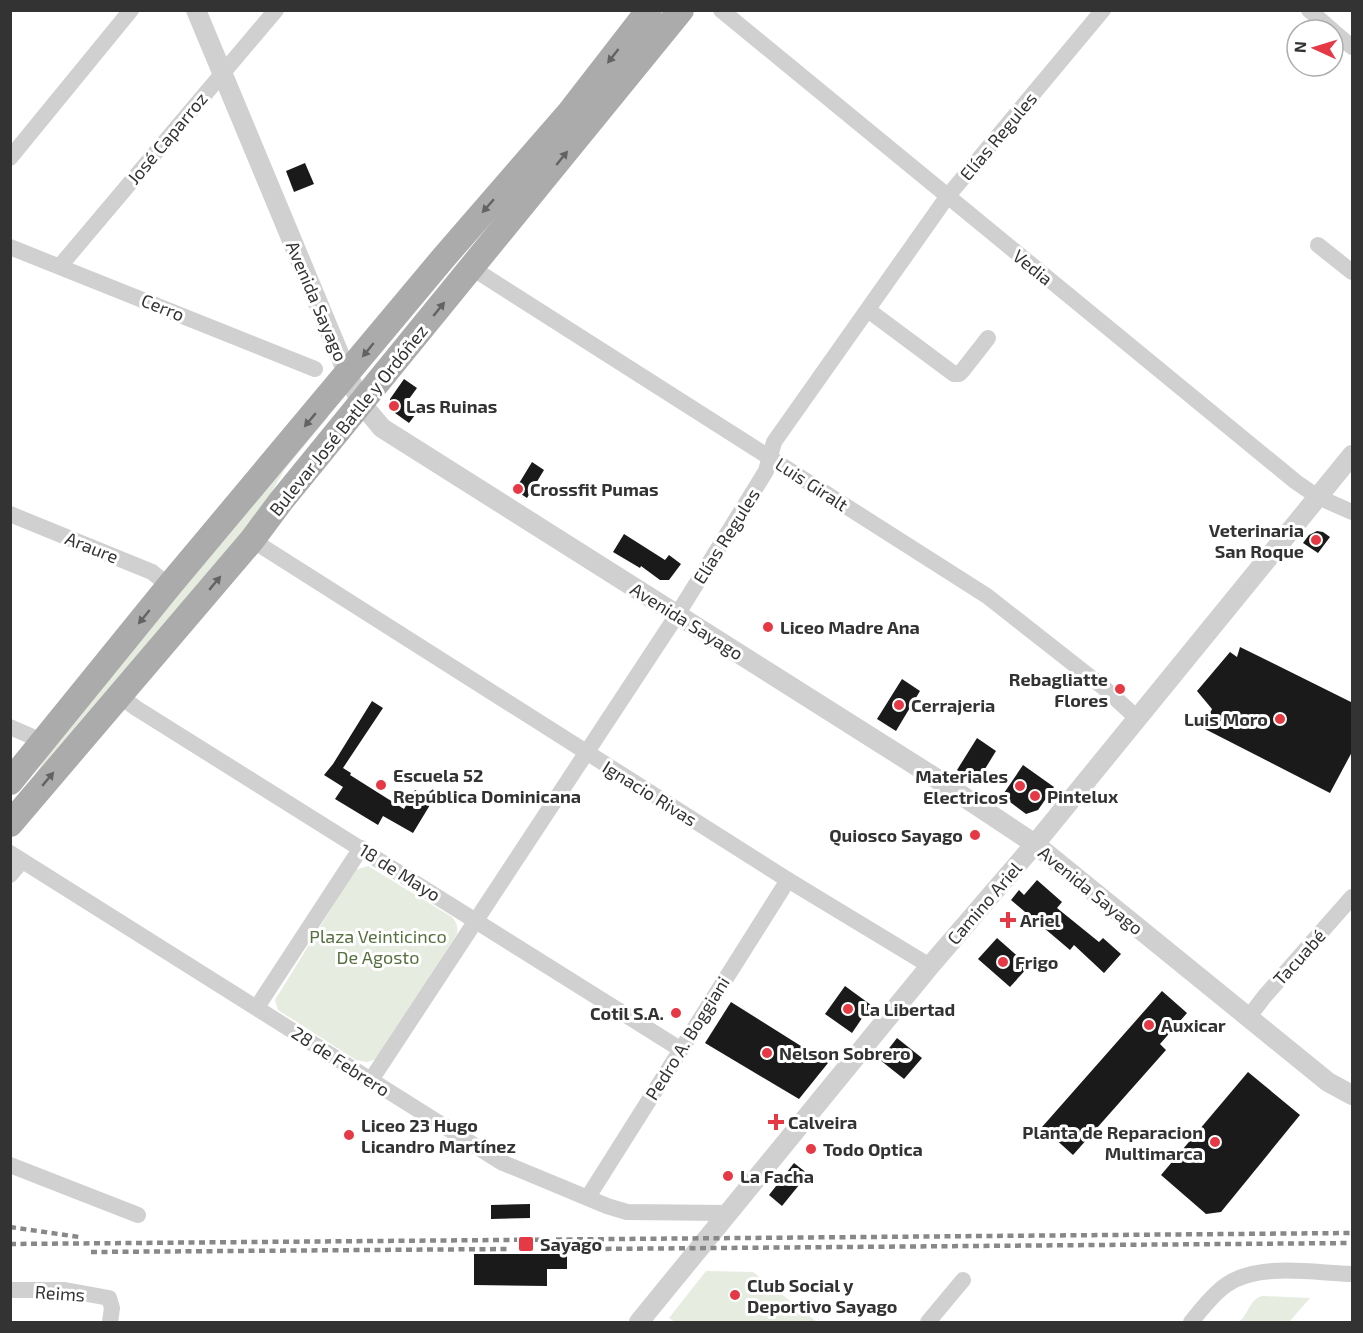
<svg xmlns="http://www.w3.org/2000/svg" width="1363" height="1333" viewBox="0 0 1363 1333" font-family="'Exo 2',sans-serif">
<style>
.green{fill:#e6ecdf}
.building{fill:#1a1a1a}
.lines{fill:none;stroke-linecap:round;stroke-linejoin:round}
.minor{stroke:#d0d0d0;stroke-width:16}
.tertiary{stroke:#d0d0d0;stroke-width:20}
.primary{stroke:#ababab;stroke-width:26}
.rail{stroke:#888;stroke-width:4.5;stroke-dasharray:6 4.5;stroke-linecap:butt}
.oneway{fill:#636363}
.poi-dot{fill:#e63946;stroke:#fff;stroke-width:2}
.labels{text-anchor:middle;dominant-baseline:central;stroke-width:6;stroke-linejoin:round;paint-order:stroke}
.street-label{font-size:18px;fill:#333;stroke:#fff}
.poi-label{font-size:18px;font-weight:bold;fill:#333;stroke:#fff;text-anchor:start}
.park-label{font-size:18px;fill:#56703f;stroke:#fff}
</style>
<rect width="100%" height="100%" fill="#fff"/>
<g class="green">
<path d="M326 415 328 417 285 469 257 516 26 791 51 748Z"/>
<path d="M368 866 452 917C457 922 458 927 457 934L377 1059 367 1062 356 1060 278 1010 275 1000 355 870Z"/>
<path d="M706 1271 753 1272 817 1322H675L669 1318Z"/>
<path d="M1259 1297 1263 1296 1310 1298 1289 1322H1239C1248 1315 1249 1302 1259 1297Z"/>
</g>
<g class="building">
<path d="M305 163 314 184 294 192 286 171Z"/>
<path d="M404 379 417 388 406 403 418 411 409 423 395 413 390 406V399Z"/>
<path d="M532 462 544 470 527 498 515 490Z"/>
<path d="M1317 531 1323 532 1330 537 1318 553 1303 543 1309 535Z"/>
<path d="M624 534 665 560 669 555 681 564 669 580H660L641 566 640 568 613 552Z"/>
<path d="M1240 647 1353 703V750L1330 793 1203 728 1212 709 1197 691 1230 652 1237 657Z"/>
<path d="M902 679 920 691 896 731 877 719Z"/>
<path d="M372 701 383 708 343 768 351 773 350 775 404 809 415 790 433 800 413 833 383 816 378 825 335 799 343 787 324 775 333 764Z"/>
<path d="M977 738 996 751 977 782 957 770Z"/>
<path d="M1023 765 1054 787 1038 810 1026 814 1002 796Z"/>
<path d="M1037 880 1062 902 1057 908 1099 942 1103 938 1121 954 1104 973 1074 945 1070 950 1011 900 1019 890 1024 895Z"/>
<path d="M997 938 1029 966 1010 987 978 959Z"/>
<path d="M845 986 871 1005 852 1033 825 1014Z"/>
<path d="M1162 991 1187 1013 1160 1044 1166 1050 1073 1155 1042 1127Z"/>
<path d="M731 1002 828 1063 799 1099 705 1043Z"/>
<path d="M897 1038 922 1058 904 1079 880 1060Z"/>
<path d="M1248 1072 1300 1115 1221 1212 1206 1214 1161 1175Z"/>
<path d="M794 1163 808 1174 782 1206 769 1195Z"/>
<path d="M530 1204V1218L491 1219V1205Z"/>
<path d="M474 1254H567V1269H547V1286L474 1285Z"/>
</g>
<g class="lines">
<g class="minor">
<path d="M721 10 1296 482 1318 497 1352 512"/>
<path d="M1309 10 1332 30"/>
<path d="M1333 31 1352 47"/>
<path d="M10 158 131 10"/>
<path d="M1318 245 1352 272"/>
<path d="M10 247 315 369"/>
<path d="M60 266 276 10"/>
<path d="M472 268 987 596 1103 687 1138 719"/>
<path d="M868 310 954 374H959L963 370 988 338"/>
<path d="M10 514 152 572 169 586"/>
<path d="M252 540 788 880 930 966"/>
<path d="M120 696 136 708 680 1049"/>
<path d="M10 727 42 741"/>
<path d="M10 853 501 1162 607 1206 627 1212 728 1213"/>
<path d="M10 875 22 861"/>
<path d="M257 1007 361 848"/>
<path d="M1248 1018 1264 997 1352 897"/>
<path d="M371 1080 677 615 766 471 774 442 947 197 1103 10"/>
<path d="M10 1165 138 1215"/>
<path d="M588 1197 788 880"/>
<path d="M10 1290H65L109 1298 112 1308 110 1322"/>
<path d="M928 1322 963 1280"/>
<path d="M1191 1322C1201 1310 1212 1295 1226 1285 1259 1262 1314 1273 1352 1274"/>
</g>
<g class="tertiary">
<path d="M196 10 348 375 361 403 382 428 934 777 1035 844 1328 1082 1352 1095"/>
<path d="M639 1322 930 966 1035 844 1352 455"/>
</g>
<g class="primary">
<path d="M10 782 169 586 445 256 570 112 649 10"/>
<path d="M10 824 252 540 281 501 681 10"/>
</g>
<g class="rail">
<path d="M10 1227 79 1237"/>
<path d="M10 1244 1352 1233"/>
<path d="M595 1249 1352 1243"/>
<path d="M91 1252 508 1249"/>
</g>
</g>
<defs><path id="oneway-solid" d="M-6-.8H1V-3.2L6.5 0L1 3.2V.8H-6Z" transform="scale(1.5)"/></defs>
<g class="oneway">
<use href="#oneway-solid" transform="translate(613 56) rotate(128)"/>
<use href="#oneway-solid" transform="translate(562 158) rotate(-51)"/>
<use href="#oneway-solid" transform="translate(488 206) rotate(131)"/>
<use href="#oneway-solid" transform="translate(439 309) rotate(-51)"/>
<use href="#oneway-solid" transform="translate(368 350) rotate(129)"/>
<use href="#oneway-solid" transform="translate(310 420) rotate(130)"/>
<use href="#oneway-solid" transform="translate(215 583) rotate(-50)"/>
<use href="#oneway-solid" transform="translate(144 617) rotate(129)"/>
<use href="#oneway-solid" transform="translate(48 779) rotate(-50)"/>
</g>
<g class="poi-dot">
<circle cx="394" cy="406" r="6"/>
<circle cx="518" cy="489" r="6"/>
<circle cx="1316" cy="540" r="6"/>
<circle cx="768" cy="627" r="6"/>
<circle cx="1120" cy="689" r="6"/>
<circle cx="899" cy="705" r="6"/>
<circle cx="1280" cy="719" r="6"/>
<circle cx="381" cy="785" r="6"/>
<circle cx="1020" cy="786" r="6"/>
<circle cx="1035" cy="796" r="6"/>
<circle cx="975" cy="835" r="6"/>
<path d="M1005 911h6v6h6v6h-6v6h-6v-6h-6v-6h6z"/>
<circle cx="1003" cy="962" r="6"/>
<circle cx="848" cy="1009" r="6"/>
<circle cx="676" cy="1013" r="6"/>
<circle cx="1149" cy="1025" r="6"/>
<circle cx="767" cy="1053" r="6"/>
<path d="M773 1113h6v6h6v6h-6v6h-6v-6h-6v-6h6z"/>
<circle cx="349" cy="1135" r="6"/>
<circle cx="1215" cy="1142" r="6"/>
<circle cx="811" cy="1149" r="6"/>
<circle cx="728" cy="1176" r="6"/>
<rect x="518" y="1236" width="16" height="16" rx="3"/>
<circle cx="735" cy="1295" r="6"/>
</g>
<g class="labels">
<g class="street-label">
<text transform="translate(998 136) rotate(-50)">Elías Regules</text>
<text transform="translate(167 138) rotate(-50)">José Caparroz</text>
<text transform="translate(1033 267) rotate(39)">Vedia</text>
<text transform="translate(317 301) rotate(67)">Avenida Sayago</text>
<text transform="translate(163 307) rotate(22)">Cerro</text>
<text transform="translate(348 420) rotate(-51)">Bulevar José Batlle y Ordóñez</text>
<text transform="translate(812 484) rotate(33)">Luis Giralt</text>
<text transform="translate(726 536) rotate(-58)">Elías Regules</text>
<text transform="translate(92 547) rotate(22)">Araure</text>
<text transform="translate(687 621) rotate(32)">Avenida Sayago</text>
<text transform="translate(650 793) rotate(32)">Ignacio Rivas</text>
<text transform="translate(400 872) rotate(32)">18 de Mayo</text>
<text transform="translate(1091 890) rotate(39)">Avenida Sayago</text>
<text transform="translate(984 903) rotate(-49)">Camino Ariel</text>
<text transform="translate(1299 957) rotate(-48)">Tacuabé</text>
<text transform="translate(687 1038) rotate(-58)">Pedro A. Boggiani</text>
<text transform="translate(341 1061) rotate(33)">28 de Febrero</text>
<text transform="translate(60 1293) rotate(4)">Reims</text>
</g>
<g class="poi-label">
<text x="406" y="406">Las Ruinas</text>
<text x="530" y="489">Crossfit Pumas</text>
<text x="1304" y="530" text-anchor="end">Veterinaria<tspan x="1304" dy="21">San Roque</tspan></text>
<text x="780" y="627">Liceo Madre Ana</text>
<text x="1108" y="679" text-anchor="end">Rebagliatte<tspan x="1108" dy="21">Flores</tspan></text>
<text x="911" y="705">Cerrajeria</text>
<text x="1268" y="719" text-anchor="end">Luis Moro</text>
<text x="393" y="775">Escuela 52<tspan x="393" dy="21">República Dominicana</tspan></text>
<text x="1008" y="776" text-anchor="end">Materiales<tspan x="1008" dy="21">Electricos</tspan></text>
<text x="1047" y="796">Pintelux</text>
<text x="963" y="835" text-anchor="end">Quiosco Sayago</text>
<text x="1020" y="920">Ariel</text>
<text x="1015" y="962">Frigo</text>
<text x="860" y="1009">La Libertad</text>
<text x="664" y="1013" text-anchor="end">Cotil S.A.</text>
<text x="1161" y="1025">Auxicar</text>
<text x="779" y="1053">Nelson Sobrero</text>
<text x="788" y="1122">Calveira</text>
<text x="361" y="1125">Liceo 23 Hugo<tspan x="361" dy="21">Licandro Martínez</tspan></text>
<text x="1203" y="1132" text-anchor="end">Planta de Reparacion<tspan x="1203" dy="21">Multimarca</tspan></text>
<text x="823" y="1149">Todo Optica</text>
<text x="740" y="1176">La Facha</text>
<text x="540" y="1244">Sayago</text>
<text x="747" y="1285">Club Social y<tspan x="747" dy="21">Deportivo Sayago</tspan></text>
</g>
<g class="park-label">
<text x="378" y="936">Plaza Veinticinco<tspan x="378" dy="21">De Agosto</tspan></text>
</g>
</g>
<rect width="1363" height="1333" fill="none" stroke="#333333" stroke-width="24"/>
<g transform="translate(1315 48) rotate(274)"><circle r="28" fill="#ffffff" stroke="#adadad" stroke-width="1.5"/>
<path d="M0-4.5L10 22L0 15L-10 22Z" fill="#e63946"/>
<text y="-9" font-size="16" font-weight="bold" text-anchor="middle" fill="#333333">N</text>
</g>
</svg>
